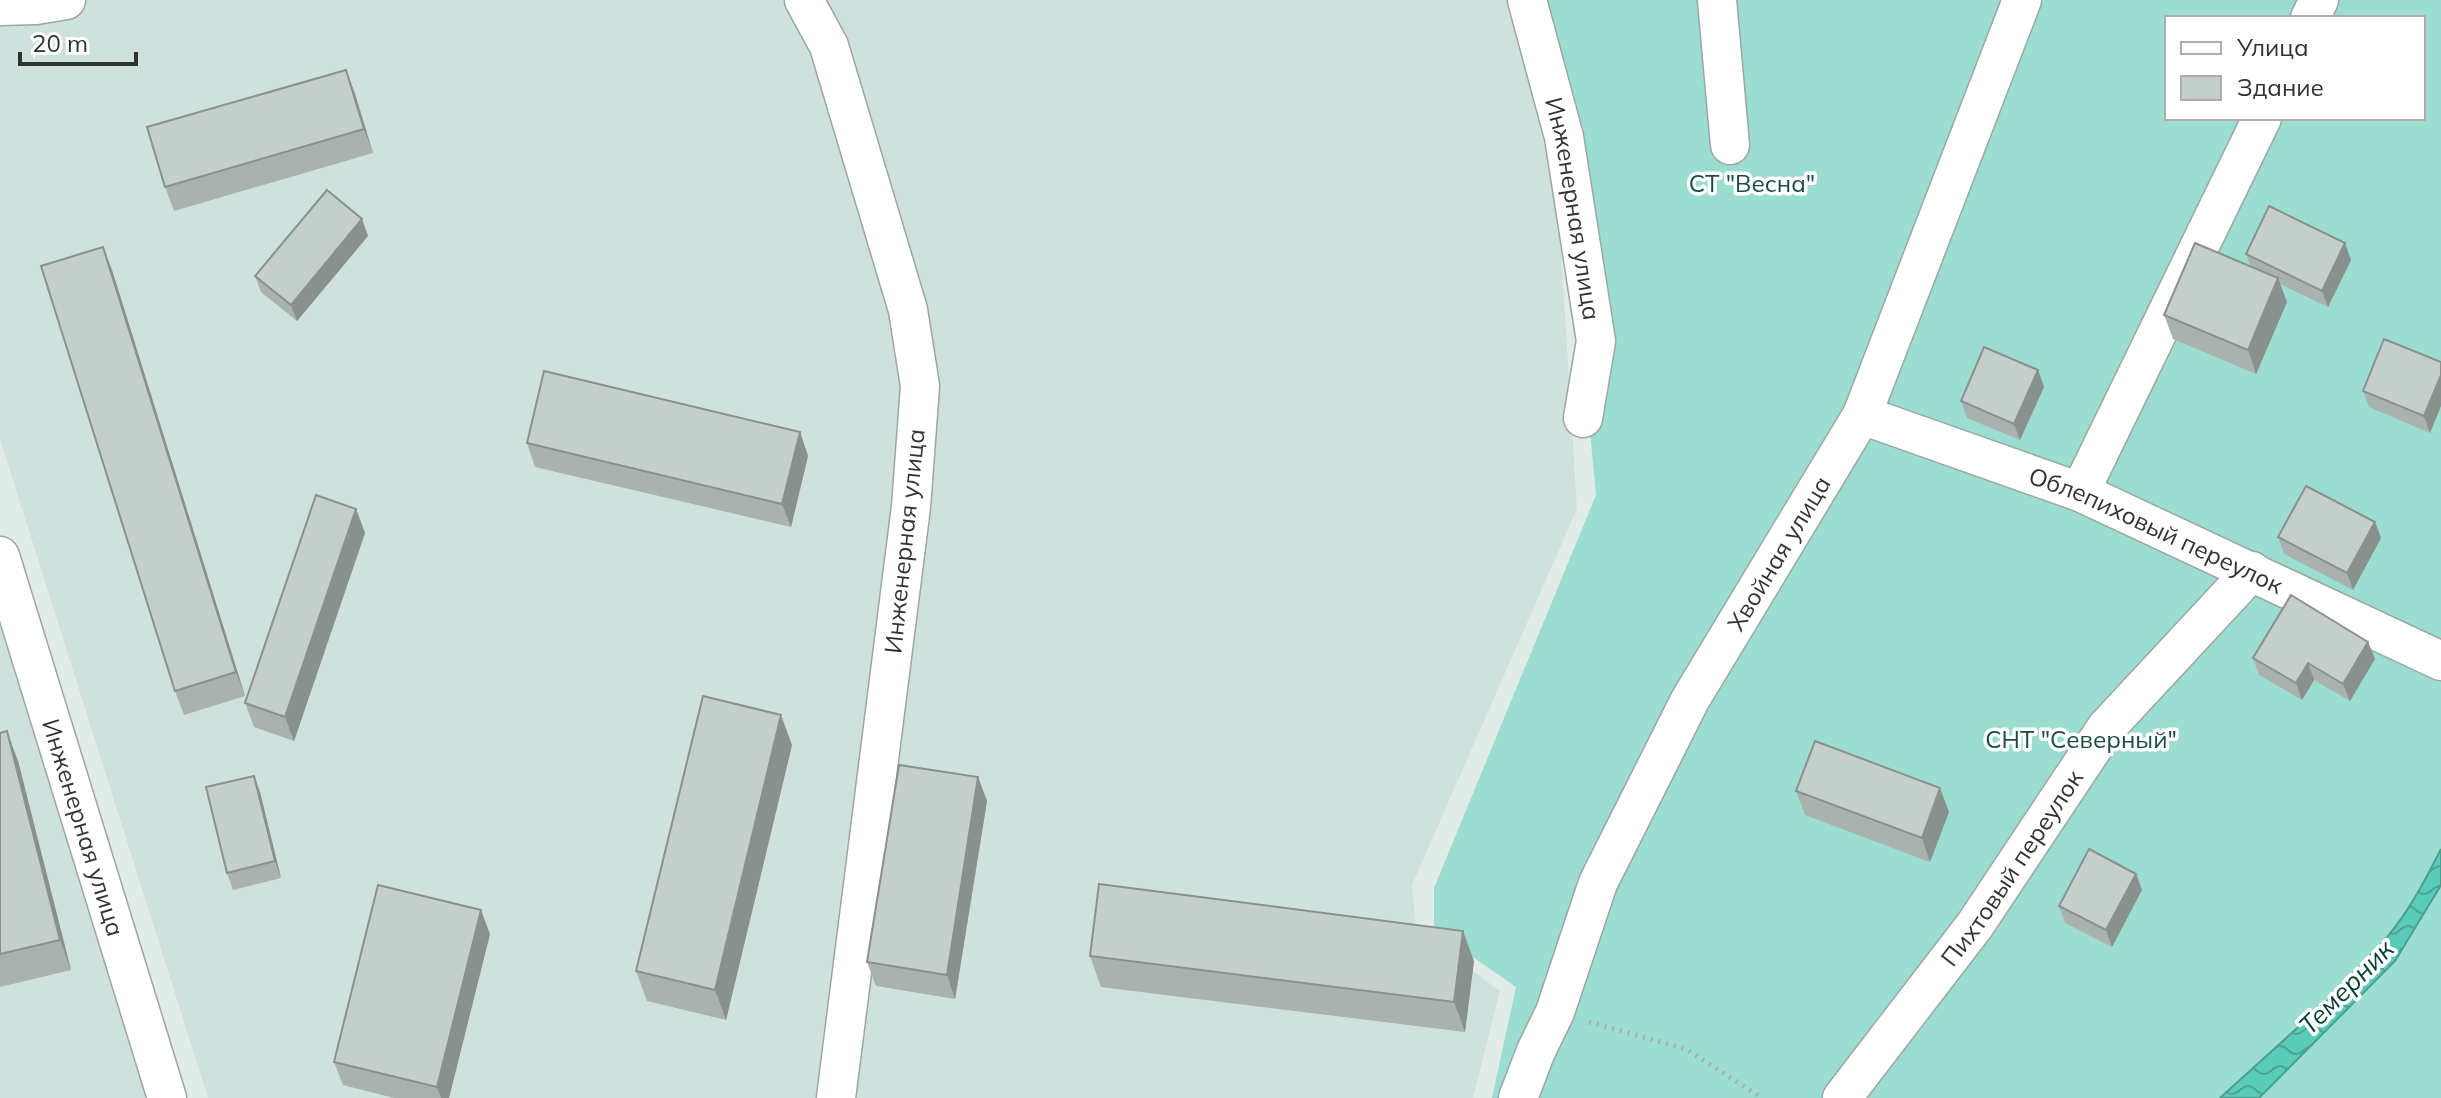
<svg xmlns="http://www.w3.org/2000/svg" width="2441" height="1098" viewBox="0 0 2441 1098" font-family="Mulish,sans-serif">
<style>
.built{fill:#cee1dd}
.garden{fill:#9bddd0;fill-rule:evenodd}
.water{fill:url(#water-waves);stroke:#4c9e90;stroke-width:2}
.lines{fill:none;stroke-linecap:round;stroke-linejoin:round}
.minor-casing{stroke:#9ca6a3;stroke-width:41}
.path{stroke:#a6afac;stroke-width:5;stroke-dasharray:2 6;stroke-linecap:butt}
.minor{stroke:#fff;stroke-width:38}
.wall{fill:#a9b2af}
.shaded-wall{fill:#89918f}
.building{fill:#c4cfcc;stroke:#89918f;stroke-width:2}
.labels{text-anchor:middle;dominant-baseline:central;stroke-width:7;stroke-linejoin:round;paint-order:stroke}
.park-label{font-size:24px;fill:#1a4c44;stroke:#fff}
.street-label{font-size:24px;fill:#2f3332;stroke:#fff}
.water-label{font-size:26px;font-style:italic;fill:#063d35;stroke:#fff}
</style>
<defs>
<pattern id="water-waves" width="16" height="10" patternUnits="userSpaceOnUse" patternTransform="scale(2)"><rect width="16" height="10" fill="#59ccb9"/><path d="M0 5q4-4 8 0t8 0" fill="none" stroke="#4aa697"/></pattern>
</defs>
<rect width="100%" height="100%" fill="#e1ece9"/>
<g class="built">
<path d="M0 0H1512L1554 136 1577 509 1412 885 1416 929 1500 991 1473 1098H208L0 439Z"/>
<path d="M0 588 163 1098H0Z"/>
</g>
<path class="garden" d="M1528 0H2441V1098H1492L1516 987 1434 930V888L1596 495 1559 103ZM2167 18H2423V118H2167Z"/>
<path class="water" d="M2441 849V885L2395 961 2259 1098H2220L2337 992C2352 971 2372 956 2388 936 2410 910 2425 880 2441 849Z"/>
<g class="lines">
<defs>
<g id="minor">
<path d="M804 0 829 46 908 310 920 386 911 507 836 1098"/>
<path id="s1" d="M1527 0 1564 137 1596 341 1583 418"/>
<path d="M1717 0 1730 145"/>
<path d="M0 6 36 5 66 0"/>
<path d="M2310 18 2319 0"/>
<path id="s2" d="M1862 415 2080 492 2441 661"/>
<path d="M2080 492 2262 118"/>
<path id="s3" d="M0 556 167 1098"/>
<path id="s4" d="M1518 1098 1536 1051 1555 1012 1598 883 1690 700 1862 415 2022 0"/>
<path id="s5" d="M1842 1098 1975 925 2106 728 2252 571"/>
</g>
</defs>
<use href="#minor" class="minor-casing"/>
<path class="path" d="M1589 1022 1686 1049 1762 1098"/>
<use href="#minor" class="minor"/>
</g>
<g class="wall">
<path d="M346 70 355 94 373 153 174 211 165 187Z"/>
<path d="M368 236 297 321 261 292 255 276Z"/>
<path d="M2246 254 2351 260 2328 307 2280 284 2287 302 2256 374 2173 339 2164 315 2251 267Z"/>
<path d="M112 270 245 696 184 715 175 691Z"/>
<path d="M2441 362 2430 433 2369 407 2363 391Z"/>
<path d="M2038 370 2044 387 2020 440 1967 418 1961 401Z"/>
<path d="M800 432 808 456 791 527 535 467 527 443Z"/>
<path d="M356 509 365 533 294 741 254 727 245 703Z"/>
<path d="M2375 522 2381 538 2353 590 2284 554 2278 537Z"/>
<path d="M2368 642 2375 659 2350 701 2314 680 2302 700 2259 675 2253 658Z"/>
<path d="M0 733 18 761 71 970 0 987Z"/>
<path d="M792 745 726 1020 647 1001 636 971Z"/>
<path d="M254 776 260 792 281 878 233 890 227 873Z"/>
<path d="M978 777 987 801 955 999 876 986 867 962Z"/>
<path d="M1796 791 1949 812 1930 862 1805 815Z"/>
<path d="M2136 874 2142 890 2112 947 2065 923 2059 906Z"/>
<path d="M490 934 449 1098H394L343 1085 334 1062Z"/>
<path d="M1090 956 1474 961 1465 1032 1101 987Z"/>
</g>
<g class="shaded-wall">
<path d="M346 70 355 94 373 153 364 129Z"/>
<path d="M362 219 368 236 297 321 291 305Z"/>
<path d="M2345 243 2351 260 2328 307 2322 291Z"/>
<path d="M103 247 112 270 245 696 236 672Z"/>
<path d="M2278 278 2287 302 2256 374 2248 350Z"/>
<path d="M2038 370 2044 387 2020 440 2014 424Z"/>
<path d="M2441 375V406L2430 433 2424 416Z"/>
<path d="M800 432 808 456 791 527 782 504Z"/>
<path d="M356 509 365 533 294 741 285 717Z"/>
<path d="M2375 522 2381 538 2353 590 2347 573Z"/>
<path d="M2368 642 2375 659 2350 701 2343 684Z"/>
<path d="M2308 663 2314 680 2302 700 2296 683Z"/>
<path d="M781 715 792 745 726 1020 715 990Z"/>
<path d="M7 731 18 761 71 970 60 940Z"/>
<path d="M254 776 260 792 281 878 275 861Z"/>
<path d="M978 777 987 801 955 999 947 975Z"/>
<path d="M1940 788 1949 812 1930 862 1922 838Z"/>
<path d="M2136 874 2142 890 2112 947 2106 930Z"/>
<path d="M481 910 490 934 449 1098H441L437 1087Z"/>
<path d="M1463 931 1474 961 1465 1032 1454 1002Z"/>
</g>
<g class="building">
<path d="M346 70 364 129 165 187 147 127Z"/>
<path d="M327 190 362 219 291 305 255 276Z"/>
<path d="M2269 206 2345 243 2322 291 2246 254Z"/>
<path d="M2195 243 2278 278 2248 350 2164 315Z"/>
<path d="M103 247 236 672 175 691 41 266Z"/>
<path d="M2384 339 2441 362V375L2424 416 2363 391Z"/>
<path d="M1984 347 2038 370 2014 424 1961 401Z"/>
<path d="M544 371 800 432 782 504 527 443Z"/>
<path d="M2306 486 2375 522 2347 573 2278 537Z"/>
<path d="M316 495 356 509 285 717 245 703Z"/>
<path d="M2291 595 2368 642 2343 684 2308 663 2296 683 2253 658Z"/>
<path d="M703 696 781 715 715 990 636 971Z"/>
<path d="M7 731 60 940 0 954V733Z"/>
<path d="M1815 741 1940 788 1922 838 1796 791Z"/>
<path d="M899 765 978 777 947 975 867 962Z"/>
<path d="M254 776 275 861 227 873 206 787Z"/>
<path d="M2089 849 2136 874 2106 930 2059 906Z"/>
<path d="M1099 884 1463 931 1454 1002 1090 956Z"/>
<path d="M378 885 481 910 437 1087 334 1062Z"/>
</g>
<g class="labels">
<g class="park-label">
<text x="1752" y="183">СТ "Весна"</text>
<text x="2081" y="739">СНТ "Северный"</text>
</g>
<g class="street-label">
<text stroke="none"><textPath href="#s1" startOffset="214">Инженерная улица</textPath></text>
<text stroke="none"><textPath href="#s2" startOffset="316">Облепиховый переулок</textPath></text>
<text transform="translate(904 541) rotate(-84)">Инженерная улица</text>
<text stroke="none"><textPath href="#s4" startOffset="606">Хвойная улица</textPath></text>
<text stroke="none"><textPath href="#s3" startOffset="284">Инженерная улица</textPath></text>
<text stroke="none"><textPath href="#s5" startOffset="286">Пихтовый переулок</textPath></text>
</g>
<g class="water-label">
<text transform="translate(2346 987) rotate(-45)">Темерник</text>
</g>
</g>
<rect x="2165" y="16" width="260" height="104" fill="#ffffff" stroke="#acadad" stroke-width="2"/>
<rect x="2181" y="42" width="40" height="12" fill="#ffffff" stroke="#acadad" stroke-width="2"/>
<text x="2237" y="56" font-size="24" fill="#2f3332">Улица</text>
<rect x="2181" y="76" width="40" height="24" fill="#c4cfcc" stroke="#acadad" stroke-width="2"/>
<text x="2237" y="96" font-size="24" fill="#2f3332">Здание</text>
<path d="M20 52v12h116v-12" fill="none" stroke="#2f3332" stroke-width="4"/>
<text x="32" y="52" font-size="24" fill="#2f3332" stroke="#ffffff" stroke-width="6" paint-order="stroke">20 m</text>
</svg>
